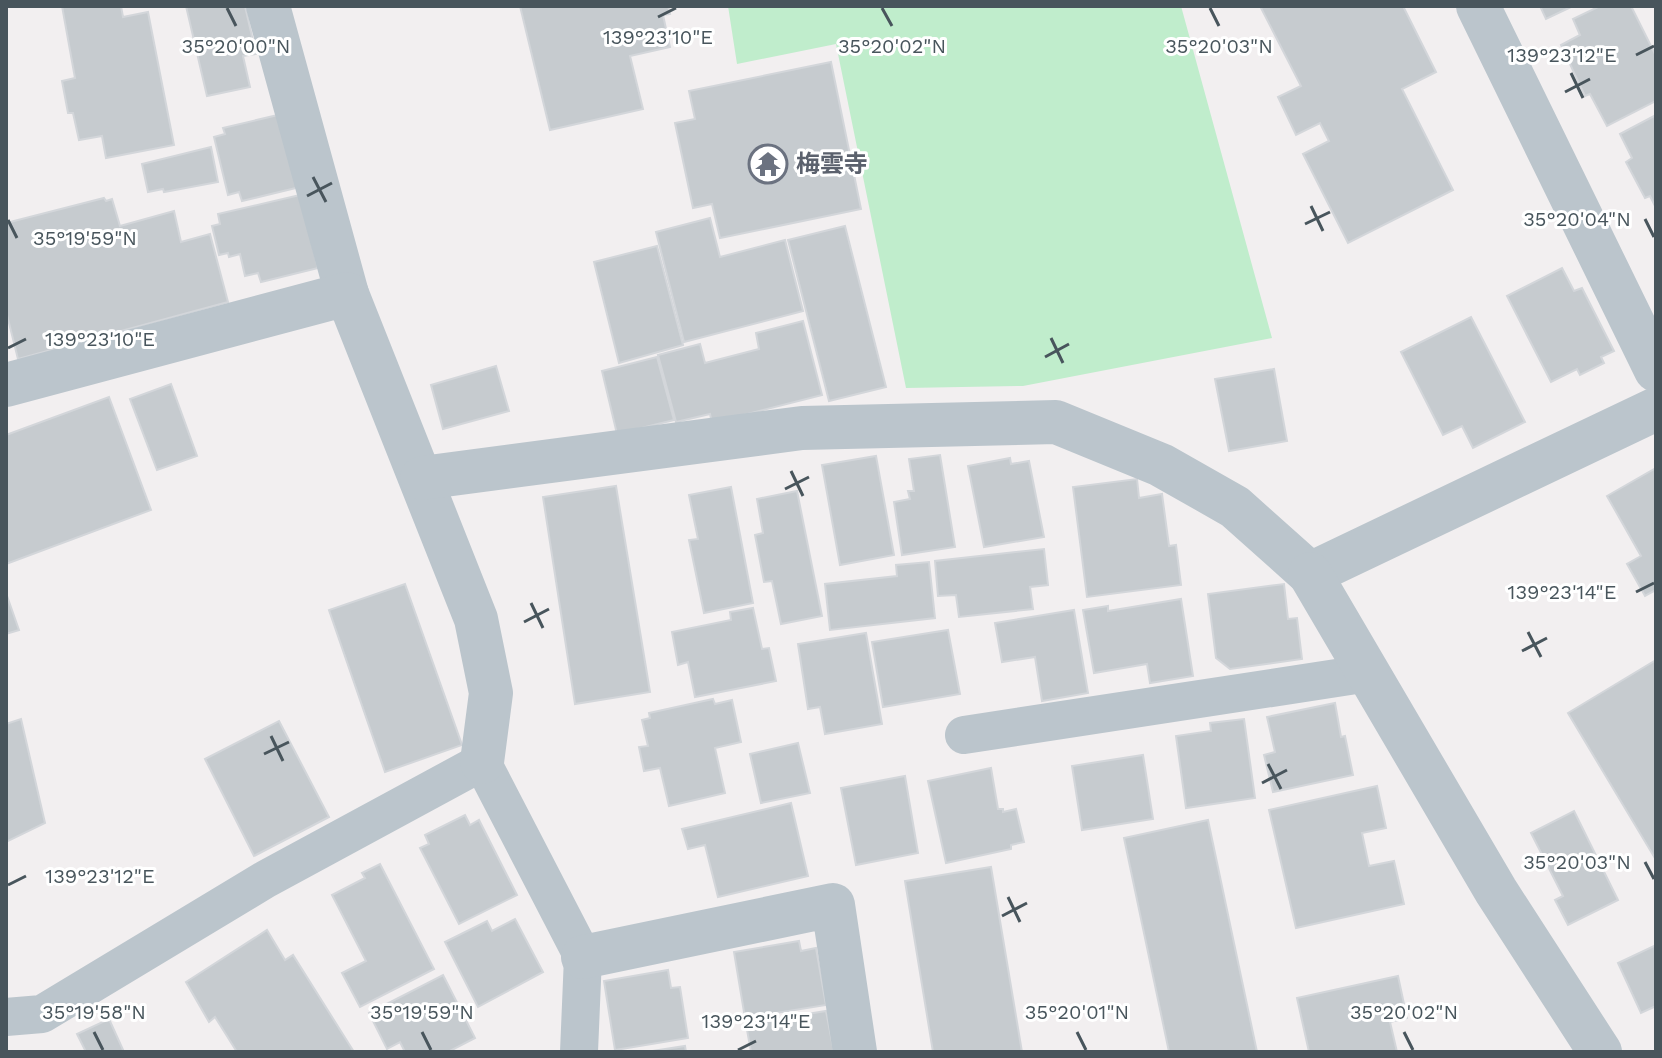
<svg xmlns="http://www.w3.org/2000/svg" width="1662" height="1058" viewBox="0 0 1662 1058" font-family="'Work Sans','Noto Sans JP',sans-serif">
<style>
.green{fill:#c0edcc}
.building{fill:#c6cbcf;stroke:#d3d6da;stroke-width:2}
.lines{fill:none;stroke-linecap:round;stroke-linejoin:round}
.service{stroke:#bbc5cc;stroke-width:38}
.minor{stroke:#bbc5cc;stroke-width:44}
.ticks{fill:none;stroke:#48555c;stroke-width:3}
.labels{text-anchor:middle;dominant-baseline:central;stroke-width:6;stroke-linejoin:round;paint-order:stroke}
.worship-label{font-size:24px;font-weight:bold;fill:#5b616d;stroke:#fff;text-anchor:start}
.ticks-label{font-size:20px;text-anchor:middle;fill:#48555c;stroke:#fff;stroke-width:6;stroke-linejoin:round;paint-order:stroke}
</style>
<rect width="100%" height="100%" fill="#f2eff0"/>
<path class="green" d="M728 6H1181L1272 338 1023 386 906 388 836 44 737 64Z"/>
<g class="building">
<path d="M62 6H121L123 17 148 12 174 145 106 158 102 136 79 140 73 113H68L62 81 75 78Z"/>
<path d="M186 6H245L256 54 243 56 250 87 207 96Z"/>
<path d="M520 6H668L670 14 663 15 670 47 630 56 643 109 550 130Z"/>
<path d="M1260 6H1403L1436 72 1402 89 1453 190 1348 243 1303 154 1329 141 1320 123 1296 135 1278 97 1301 86Z"/>
<path d="M1540 6H1573L1546 19Z"/>
<path d="M1600 6H1631L1656 56V101L1607 126 1590 94 1585 96 1561 45 1580 35 1573 19Z"/>
<path d="M831 62 861 209 720 238 712 204 693 208 675 123 695 119 689 91Z"/>
<path d="M282 114 300 187 242 201 239 192 228 195 214 137 225 134 223 128Z"/>
<path d="M1656 115V208L1650 196 1645 198 1626 162 1632 158 1620 134Z"/>
<path d="M211 147 218 182 164 192 163 189 148 192 142 164Z"/>
<path d="M300 195 318 268 261 282 258 273 245 276 240 254 229 257 228 253 219 255 212 226 220 224 218 214Z"/>
<path d="M104 198 106 201 112 199 120 226 174 211 181 242 210 234 228 302 18 359 6 311V223Z"/>
<path d="M710 218 720 257 785 240 803 311 684 342 656 232Z"/>
<path d="M845 226 886 387 829 401 788 240Z"/>
<path d="M657 246 683 345 619 363 594 262Z"/>
<path d="M1562 268 1574 291 1582 288 1614 351 1601 357 1604 363 1580 375 1577 369 1551 382 1507 296Z"/>
<path d="M1471 317 1525 422 1473 448 1462 426 1443 435 1401 352Z"/>
<path d="M803 321 822 395 712 423 710 414 676 422 658 355 700 344 705 363 759 349 756 333Z"/>
<path d="M657 357 674 420 617 434 602 371Z"/>
<path d="M496 366 509 411 443 429 431 385Z"/>
<path d="M1274 369 1287 441 1229 451 1215 379Z"/>
<path d="M171 384 197 456 157 470 130 399Z"/>
<path d="M109 397 151 510 6 564V435Z"/>
<path d="M940 455 955 547 902 555 894 502 910 499 908 491H914L909 459Z"/>
<path d="M876 456 894 555 840 565 822 465Z"/>
<path d="M1010 458 1011 464 1029 461 1044 537 984 547 968 466Z"/>
<path d="M1656 468V590L1645 596 1627 564 1641 556 1607 496Z"/>
<path d="M1137 479 1139 498 1162 494 1169 546 1176 545 1181 585 1087 597 1073 487Z"/>
<path d="M616 486 650 692 575 704 543 497Z"/>
<path d="M731 487 753 603 704 613 689 540 698 539 689 495Z"/>
<path d="M797 491 822 616 781 624 772 581 764 582 755 535 763 533 757 499Z"/>
<path d="M1044 549 1048 585 1030 587 1033 609 959 617 956 595 938 596 935 561Z"/>
<path d="M929 562 935 618 830 630 825 584 897 576 896 565Z"/>
<path d="M405 584 462 745 385 772 329 610Z"/>
<path d="M1284 584 1288 619 1297 618 1302 659 1230 669 1216 658 1208 594Z"/>
<path d="M6 593 19 630 6 634Z"/>
<path d="M1181 599 1193 676 1150 683 1147 664 1094 673 1083 610 1108 606V611Z"/>
<path d="M753 608 762 649 769 648 776 681 695 697 688 662 678 665 672 632 731 620 730 612Z"/>
<path d="M1074 610 1088 693 1042 701 1035 657 1002 662 995 623Z"/>
<path d="M948 630 960 694 883 707 872 642Z"/>
<path d="M866 633 882 724 825 734 820 707 808 709 798 644Z"/>
<path d="M1656 660V860L1568 713Z"/>
<path d="M713 699 715 704 732 700 741 742 715 748 725 793 669 806 660 768 644 771 639 747 648 746 642 720 650 718 649 713Z"/>
<path d="M1335 703 1341 737 1345 736 1353 775 1273 792 1264 755 1275 752 1267 717Z"/>
<path d="M21 719 45 823 6 842V724Z"/>
<path d="M1244 719 1255 798 1186 808 1176 736 1211 731 1210 723Z"/>
<path d="M279 721 329 817 254 856 205 759Z"/>
<path d="M798 743 810 793 761 803 750 754Z"/>
<path d="M1143 755 1153 819 1082 830 1072 766Z"/>
<path d="M991 768 998 809H1003V812L1016 809 1024 842 1011 845V849L946 863 928 781Z"/>
<path d="M905 776 918 853 856 865 841 788Z"/>
<path d="M1377 786 1386 828 1362 833 1369 866 1394 861 1404 904 1296 928 1269 810Z"/>
<path d="M791 803 808 876 718 897 705 845 688 849 682 829Z"/>
<path d="M1574 811 1618 900 1568 925 1555 900 1563 896 1531 833Z"/>
<path d="M465 815 470 825 479 820 517 895 459 924 420 848 429 844 425 835Z"/>
<path d="M1208 820 1257 1052H1169L1124 838Z"/>
<path d="M380 864 434 969 360 1007 342 973 366 961 332 895 365 878 362 873Z"/>
<path d="M991 867 1022 1052H933L905 881Z"/>
<path d="M515 919 543 972 478 1007 445 942 487 921 492 931Z"/>
<path d="M267 930 285 960 293 955 354 1052H237L215 1017 209 1022 186 982Z"/>
<path d="M799 941 801 951 816 948 826 1005 745 1018 734 952Z"/>
<path d="M1656 945V1006L1641 1013 1618 963Z"/>
<path d="M668 970 671 988 680 987 688 1038 615 1050 604 981Z"/>
<path d="M443 975 475 1038 448 1052H405L400 1042 387 1049 369 1013Z"/>
<path d="M1398 976 1407 1018 1390 1022 1397 1052H1309L1297 998Z"/>
<path d="M826 1011 834 1052H751L746 1024Z"/>
<path d="M109 1019 124 1052H86L77 1034Z"/>
<path d="M685 1046 686 1052H646Z"/>
</g>
<g class="lines">
<g class="service">
<path d="M964 735 1369 673"/>
<path d="M6 1017 42 1014 266 879 482 762 583 957 579 1052"/>
</g>
<g class="minor">
<path d="M268 6 347 294"/>
<path d="M1478 6 1656 370"/>
<path d="M6 385 347 294 476 619 491 693 482 762"/>
<path d="M422 478 802 428 1056 422 1161 465 1235 507 1310 574 1656 409"/>
<path d="M1310 574 1496 891 1600 1052"/>
<path d="M583 957 833 905 855 1052"/>
</g>
</g>
<path class="ticks" d="M227 8 236 26M882 8 892 26M1210 8 1219 26M658 17 676 8M1636 55 1654 46M1571 73 1583 98M1565 92 1590 79M313 177 326 202M307 196 332 183M1311 206 1323 231M1645 219 1654 237M8 220 17 238M1305 224 1330 212M1051 338 1063 363M8 348 26 339M1045 357 1069 344M791 471 803 496M785 489 809 477M1636 592 1654 583M531 603 543 628M524 622 549 609M1528 632 1541 657M1522 651 1547 638M271 736 283 761M264 754 289 742M1268 764 1281 789M1262 783 1287 770M1645 862 1654 879M8 885 26 876M1008 897 1020 922M1002 916 1027 903M94 1032 103 1050M422 1032 431 1050M1077 1032 1086 1050M1404 1032 1413 1050M738 1050 756 1041"/>
<defs>
<symbol id="temple-ring" viewBox="-11 -11 22 22"><circle r="9.5" fill="#fff" stroke="#6b7280" stroke-width="1.5"/><path d="M0-6L5-2H3V0L6.5 2.5H4V6H1.5V3h-3V6H-4V2.5H-6.5L-3 0V-2H-5Z" fill="#6b7280"/></symbol>
</defs>
<g fill-rule="evenodd">
<use href="#temple-ring" x="746" y="142" width="44" height="44"/>
</g>
<g class="labels">
<g class="worship-label">
<text x="796" y="164">梅雲寺</text>
</g>
</g>
<g class="ticks-label">
<text x="658" y="44">139°23'10"E</text>
<text x="236" y="53">35°20'00"N</text>
<text x="892" y="53">35°20'02"N</text>
<text x="1219" y="53">35°20'03"N</text>
<text x="1562" y="62">139°23'12"E</text>
<text x="1577" y="226">35°20'04"N</text>
<text x="85" y="245">35°19'59"N</text>
<text x="100" y="346">139°23'10"E</text>
<text x="1562" y="599">139°23'14"E</text>
<text x="1577" y="869">35°20'03"N</text>
<text x="100" y="883">139°23'12"E</text>
<text x="94" y="1019">35°19'58"N</text>
<text x="422" y="1019">35°19'59"N</text>
<text x="1077" y="1019">35°20'01"N</text>
<text x="1404" y="1019">35°20'02"N</text>
<text x="756" y="1028">139°23'14"E</text>
</g>
<rect width="1662" height="1058" fill="none" stroke="#48555c" stroke-width="16"/>
</svg>
